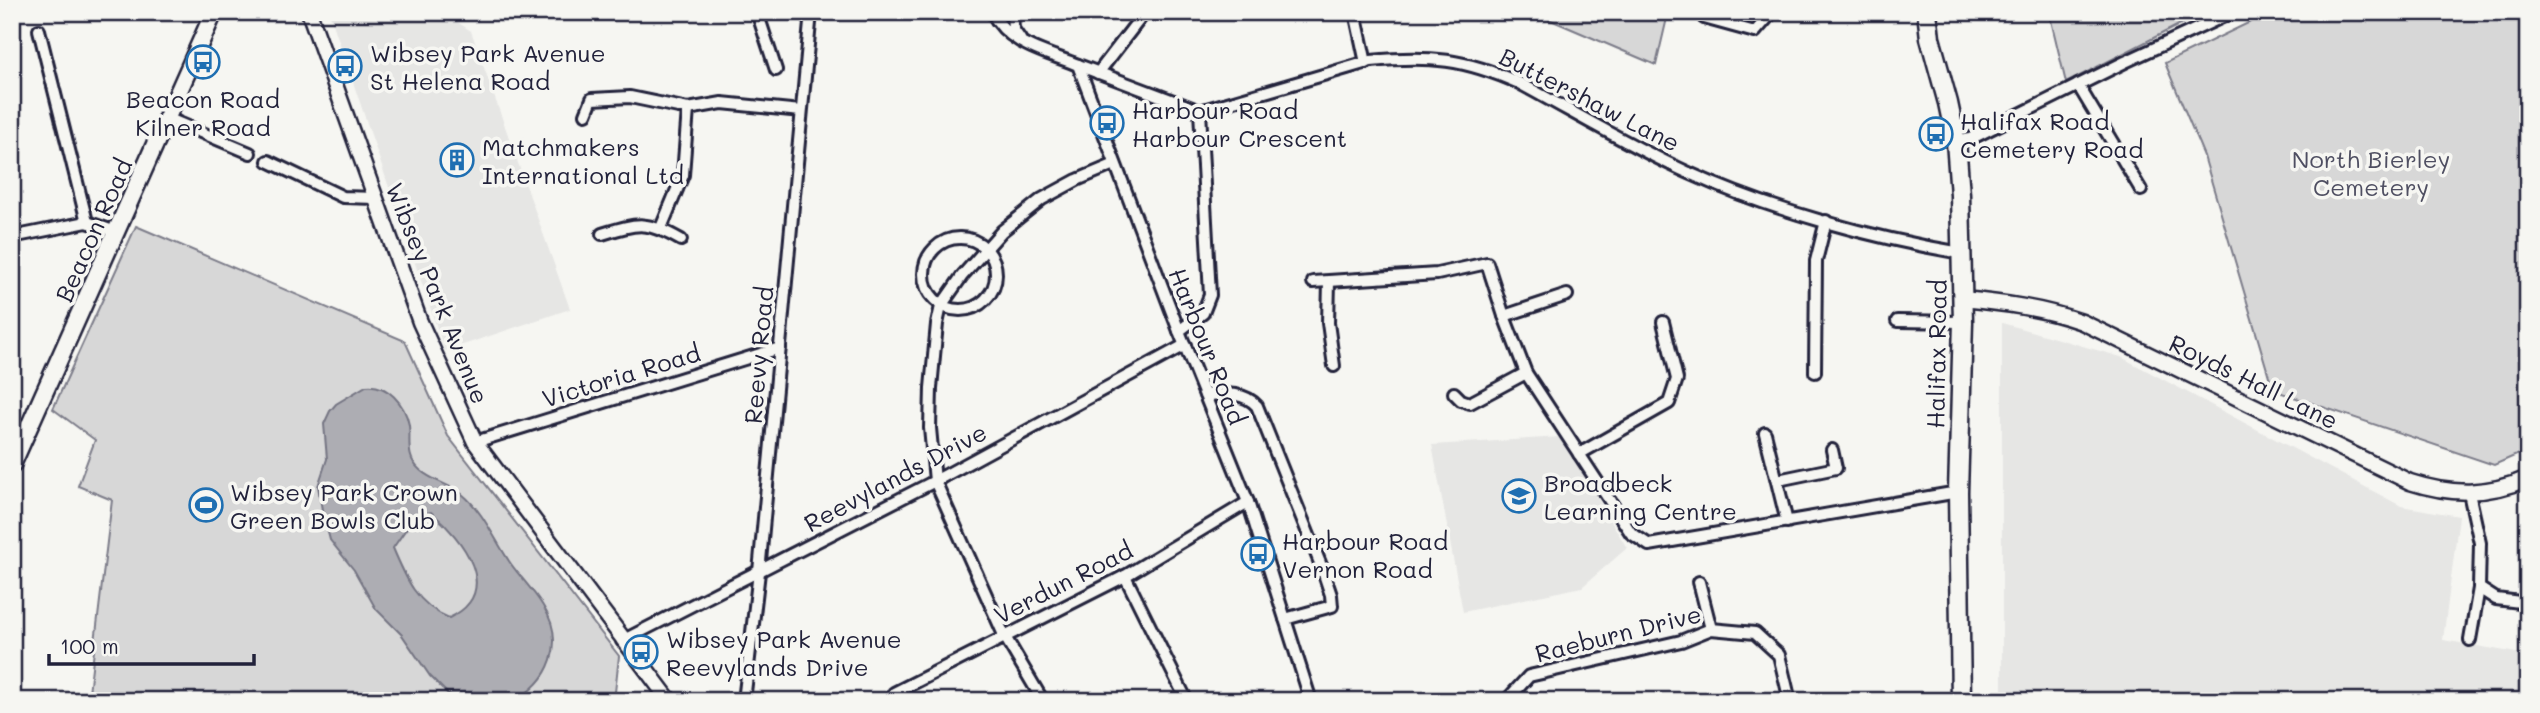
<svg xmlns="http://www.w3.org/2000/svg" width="2540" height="713" viewBox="0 0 2540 713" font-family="Mali,sans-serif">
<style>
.built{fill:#e6e6e4}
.green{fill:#d7d7d7;stroke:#7c7c89;stroke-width:2}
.water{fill:#adadb3;stroke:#757583;stroke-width:2;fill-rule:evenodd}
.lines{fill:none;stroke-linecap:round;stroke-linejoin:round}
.minor-casing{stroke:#22223b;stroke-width:16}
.tertiary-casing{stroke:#22223b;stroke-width:19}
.secondary-casing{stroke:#22223b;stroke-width:21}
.trunk-casing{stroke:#22223b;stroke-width:23}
.minor{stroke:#f6f6f2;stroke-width:10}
.tertiary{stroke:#f6f6f2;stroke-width:14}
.secondary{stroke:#f6f6f2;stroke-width:16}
.trunk{stroke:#f6f6f2;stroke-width:18}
.labels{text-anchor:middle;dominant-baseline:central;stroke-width:7;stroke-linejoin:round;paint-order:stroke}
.poi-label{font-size:24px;fill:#22223b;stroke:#f6f6f2;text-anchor:start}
.street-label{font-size:24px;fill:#22223b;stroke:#f6f6f2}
.park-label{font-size:24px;fill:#4f4f62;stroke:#f6f6f2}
</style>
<rect width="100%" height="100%" fill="#f6f6f2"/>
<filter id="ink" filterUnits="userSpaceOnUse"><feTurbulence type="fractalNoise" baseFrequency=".0143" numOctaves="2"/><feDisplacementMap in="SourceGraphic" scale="14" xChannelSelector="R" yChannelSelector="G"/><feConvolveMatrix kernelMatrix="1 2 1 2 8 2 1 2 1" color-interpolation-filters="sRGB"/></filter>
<g filter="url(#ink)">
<g class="built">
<path d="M329 12H452L451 18 471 31 570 309 445 351Z"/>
<path d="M2002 323 2121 357 2401 506 2459 516 2443 640 2528 655V701H2002Z"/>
<path d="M1561 437 1627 548 1582 587 1463 612 1432 445Z"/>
</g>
<g class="green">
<path d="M1532 12H1698L1695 21 1667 18 1656 65Z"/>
<path d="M2049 12H2204L2066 83Z"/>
<path d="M2271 12H2528V450L2494 465 2273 390 2204 156 2165 63Z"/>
<path d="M136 226 405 341 448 436 619 656 614 701H88L112 500 78 486 95 440 53 409Z"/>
</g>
<path class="water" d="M366 386C387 383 405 404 409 425 411 442 405 457 420 470 432 481 449 484 462 494 484 512 495 541 511 564 521 578 534 591 543 606 566 642 551 682 513 701H461L447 693 430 676 402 635 376 609 354 570 330 540 322 510 318 486 327 459 324 424 330 411 336 404ZM431 512C462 538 504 592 449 618 417 605 406 579 393 548L415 516Z"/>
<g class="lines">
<defs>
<g id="minor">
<path d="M757 12 776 70"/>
<path d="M992 12C1008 45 1046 52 1078 65L1179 331 1248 502 1311 701"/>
<path d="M1012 12 1013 29 1020 39"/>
<path d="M1355 12 1366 63"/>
<path d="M1704 18 1755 32 1769 16V12"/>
<path d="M39 30 87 222 116 232"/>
<path d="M1078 65 1200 111 1371 61C1430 55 1465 59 1519 83 1575 113 1631 147 1689 173 1770 210 1873 238 1961 253"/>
<path d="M1098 73 1145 12"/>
<path d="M2078 85 2141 190"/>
<path d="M586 114 592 99 630 97 688 109 722 103 801 111"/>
<path d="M167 118 250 153"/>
<path d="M1956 141 1970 139 2125 62 2233 12"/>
<path d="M268 161 343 197 376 198"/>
<path d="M661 228 683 175 688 109"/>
<path d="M602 234C638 223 647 220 681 240"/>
<path d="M12 237 87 222"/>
<circle cx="960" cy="274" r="36"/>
<path d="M1313 282 1437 274 1487 263 1504 316 1526 373 1631 533 1649 545 1958 492"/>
<path d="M1329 282 1328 323 1334 366"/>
<path d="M1504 316 1567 295"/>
<path d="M1897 321 1963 322"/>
<path d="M1179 331 1203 313 1210 295 1200 111"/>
<path d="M1815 372 1816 261 1826 221"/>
<path d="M1454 393 1461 400 1470 403 1526 373"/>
<path d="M1205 395C1223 394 1244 391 1257 406L1322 568 1331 595 1332 606 1285 619"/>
<path d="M1765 433 1787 522"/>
<path d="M475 442 780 348"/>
<path d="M1579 454 1669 403 1677 379 1663 322"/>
<path d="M1778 480 1836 468 1832 450"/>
<path d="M2469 493 2480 543 2479 588 2470 640"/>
<path d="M1125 576 1187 701"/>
<path d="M1699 582 1711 629"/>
<path d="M2479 588 2496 599 2528 603"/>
<path d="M622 641 935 481 1185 345"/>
<path d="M894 693 1125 576 1248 502"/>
<path d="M744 701 759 572 811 12"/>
<path d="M1043 701 1004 635 935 481 930 428 931 388 937 324 941 306 962 276 1002 231 1042 199 1077 180 1115 164"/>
<path d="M1506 701 1529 676 1681 641 1711 629 1755 633 1779 655 1790 701"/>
</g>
<g id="tertiary">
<path d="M309 12 420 322 475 442 670 701"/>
<path d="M1962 299C2004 303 2042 308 2082 322L2410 482C2450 495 2488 496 2528 478"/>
</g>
<path id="secondary" d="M12 465 214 12"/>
<path id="trunk" d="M1927 12 1930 38 1948 103 1956 141 1960 195 1963 322 1958 492 1961 701"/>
</defs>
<use href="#minor" class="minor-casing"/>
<use href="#tertiary" class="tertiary-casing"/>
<use href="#secondary" class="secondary-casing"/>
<use href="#trunk" class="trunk-casing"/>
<use href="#minor" class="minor"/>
<use href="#tertiary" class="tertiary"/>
<use href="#secondary" class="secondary"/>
<use href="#trunk" class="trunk"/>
</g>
</g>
<defs>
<symbol id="bus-ring" viewBox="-11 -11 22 22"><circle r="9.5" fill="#f6f6f2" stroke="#1f6fb2" stroke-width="1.5"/><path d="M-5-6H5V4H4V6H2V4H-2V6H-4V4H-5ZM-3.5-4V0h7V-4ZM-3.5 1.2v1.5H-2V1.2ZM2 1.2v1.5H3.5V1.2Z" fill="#1f6fb2"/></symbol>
<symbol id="building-ring" viewBox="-11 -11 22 22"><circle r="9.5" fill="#f6f6f2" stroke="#1f6fb2" stroke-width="1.5"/><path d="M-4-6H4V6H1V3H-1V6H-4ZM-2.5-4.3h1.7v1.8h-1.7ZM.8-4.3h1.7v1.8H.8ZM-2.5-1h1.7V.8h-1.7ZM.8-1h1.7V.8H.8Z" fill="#1f6fb2"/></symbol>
<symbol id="school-ring" viewBox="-11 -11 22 22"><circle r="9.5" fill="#f6f6f2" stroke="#1f6fb2" stroke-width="1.5"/><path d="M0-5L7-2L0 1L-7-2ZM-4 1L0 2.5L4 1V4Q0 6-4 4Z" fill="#1f6fb2"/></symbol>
<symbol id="stadium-ring" viewBox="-11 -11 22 22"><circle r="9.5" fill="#f6f6f2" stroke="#1f6fb2" stroke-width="1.5"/><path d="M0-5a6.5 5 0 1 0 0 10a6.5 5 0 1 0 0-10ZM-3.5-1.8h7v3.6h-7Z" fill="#1f6fb2"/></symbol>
</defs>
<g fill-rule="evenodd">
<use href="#bus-ring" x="184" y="43" width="38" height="38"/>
<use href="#bus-ring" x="326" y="47" width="38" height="38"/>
<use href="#bus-ring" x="1088" y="104" width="38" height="38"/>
<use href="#bus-ring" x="1917" y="115" width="38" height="38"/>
<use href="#building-ring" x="438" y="141" width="38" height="38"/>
<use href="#school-ring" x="1500" y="477" width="38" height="38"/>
<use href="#stadium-ring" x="187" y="486" width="38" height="38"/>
<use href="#bus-ring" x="1239" y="535" width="38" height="38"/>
<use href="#bus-ring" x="622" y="633" width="38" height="38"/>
</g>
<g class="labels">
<g class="poi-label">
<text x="370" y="52">Wibsey Park Avenue<tspan x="370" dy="28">St Helena Road</tspan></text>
<text x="203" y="98" text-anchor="middle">Beacon Road<tspan x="203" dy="28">Kilner Road</tspan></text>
<text x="1132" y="109">Harbour Road<tspan x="1132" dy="28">Harbour Crescent</tspan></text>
<text x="1960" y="120">Halifax Road<tspan x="1960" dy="28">Cemetery Road</tspan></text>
<text x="482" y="146">Matchmakers<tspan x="482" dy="28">International Ltd</tspan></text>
<text x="1544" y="482">Broadbeck<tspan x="1544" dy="28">Learning Centre</tspan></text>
<text x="230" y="491">Wibsey Park Crown<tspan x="230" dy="28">Green Bowls Club</tspan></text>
<text x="1282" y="540">Harbour Road<tspan x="1282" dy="28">Vernon Road</tspan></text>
<text x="666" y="638">Wibsey Park Avenue<tspan x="666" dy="28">Reevylands Drive</tspan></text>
</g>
<g class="street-label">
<text transform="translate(1590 99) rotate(27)">Buttershaw Lane</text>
<text transform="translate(93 230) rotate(-66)">Beacon Road</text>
<text transform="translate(438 293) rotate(68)">Wibsey Park Avenue</text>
<text transform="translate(1208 346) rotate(68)">Harbour Road</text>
<text transform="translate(1936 354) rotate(-89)">Halifax Road</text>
<text transform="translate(758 355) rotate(-85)">Reevy Road</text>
<text transform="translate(621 375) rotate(-17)">Victoria Road</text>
<text transform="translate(2254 381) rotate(26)">Royds Hall Lane</text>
<text transform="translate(895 477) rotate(-28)">Reevylands Drive</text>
<text transform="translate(1063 582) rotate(-27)">Verdun Road</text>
<text transform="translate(1618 633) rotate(-14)">Raeburn Drive</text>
</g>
<g class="park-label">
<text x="2371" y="158">North Bierley<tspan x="2371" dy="28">Cemetery</tspan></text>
</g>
</g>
<rect width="2540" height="713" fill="none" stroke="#f6f6f2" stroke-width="42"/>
<rect x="21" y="21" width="2498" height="671" fill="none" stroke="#22223b" stroke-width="2.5" filter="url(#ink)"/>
<path d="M49 654v10h205v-10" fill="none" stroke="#22223b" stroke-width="3.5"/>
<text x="60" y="654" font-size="21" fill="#22223b" stroke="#f6f6f2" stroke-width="5" paint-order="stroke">100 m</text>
</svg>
